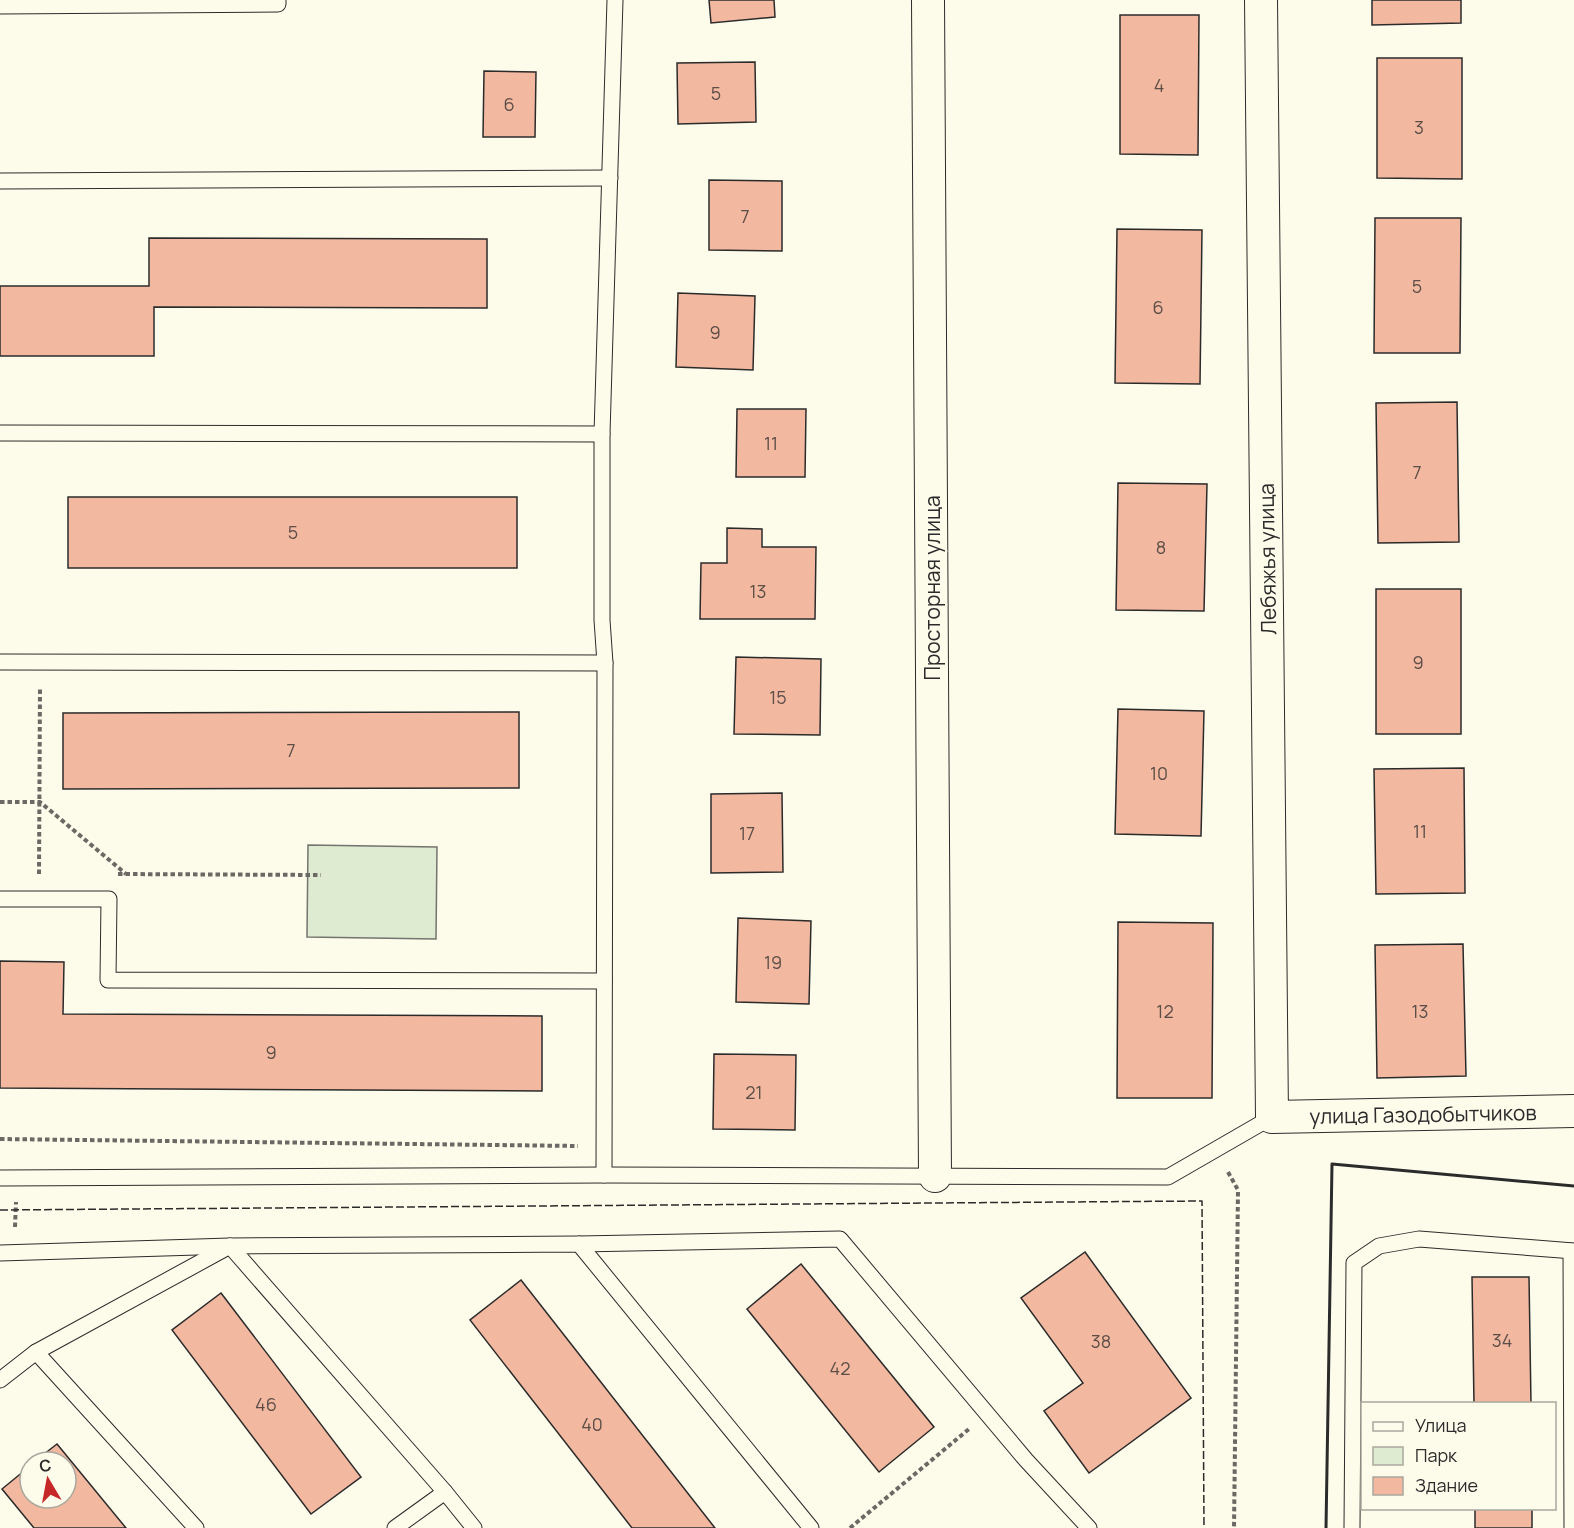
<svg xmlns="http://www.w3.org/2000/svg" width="1574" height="1528" viewBox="0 0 1574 1528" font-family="Manrope,sans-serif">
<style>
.green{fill:#deebd1;stroke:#74746e;stroke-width:1.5}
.building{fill:#f2b8a0;stroke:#2b2b2b;stroke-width:1.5}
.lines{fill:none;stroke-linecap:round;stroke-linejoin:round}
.service-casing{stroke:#2b2b2b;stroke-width:17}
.minor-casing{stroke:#2b2b2b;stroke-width:34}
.path{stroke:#6a6964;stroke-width:4;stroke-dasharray:4.5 3;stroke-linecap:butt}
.service{stroke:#fdfbea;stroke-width:15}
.minor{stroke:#fdfbea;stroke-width:32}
.fence{stroke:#2b2b2b;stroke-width:1.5;stroke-dasharray:8 3;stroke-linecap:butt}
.wall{stroke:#2b2b2b;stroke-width:3}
.labels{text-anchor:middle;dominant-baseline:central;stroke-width:4.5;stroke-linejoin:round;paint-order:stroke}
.number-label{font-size:18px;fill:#5d4e48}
.street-label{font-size:21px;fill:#2b2b2b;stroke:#fdfbea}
</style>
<rect width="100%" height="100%" fill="#fdfbea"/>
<path class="green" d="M308 845 437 847 436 939 307 937Z"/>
<g class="building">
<path d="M709 0H774L775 17 711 23Z"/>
<path d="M1372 0H1461V23L1372 25Z"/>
<path d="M1120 15H1199L1198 155 1120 154Z"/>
<path d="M1377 58H1462V179L1377 178Z"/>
<path d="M755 62 756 122 678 124 677 63Z"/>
<path d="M484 71 536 72 535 137H483Z"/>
<path d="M709 180 782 181V251L709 250Z"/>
<path d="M1375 218H1461L1460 353H1374Z"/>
<path d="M1117 229 1202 230 1200 384 1115 383Z"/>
<path d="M149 238 487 239V308L154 307V356H0V286H149Z"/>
<path d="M678 293 755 296 753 370 676 367Z"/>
<path d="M1457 402 1459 542 1378 543 1376 403Z"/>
<path d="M737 409H806L805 477H736Z"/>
<path d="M1118 483 1207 484 1204 611 1116 610Z"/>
<rect x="68" y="497" width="449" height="71"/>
<path d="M727 528 762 529V547H816L815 619H700L701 563H727Z"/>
<rect x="1376" y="589" width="85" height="145"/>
<path d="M736 657 821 659 820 735 734 734Z"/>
<path d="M1118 709 1204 711 1201 836 1115 834Z"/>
<path d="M519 712V788L63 789V713Z"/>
<path d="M1464 768 1465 893 1376 894 1374 769Z"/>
<path d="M782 793 783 872 711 873V794Z"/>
<path d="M738 918 811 921 809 1004 736 1002Z"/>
<path d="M1118 922 1213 923 1212 1098H1117Z"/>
<path d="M1463 944 1466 1076 1377 1078 1375 945Z"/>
<path d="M0 961 64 962 63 1014 542 1016V1091L0 1088Z"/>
<path d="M714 1054 796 1055 795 1130 713 1129Z"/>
<path d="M1085 1252 1191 1398 1089 1473 1044 1411 1083 1383 1021 1298Z"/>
<path d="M801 1264 934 1427 879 1472 747 1309Z"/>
<path d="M1472 1277H1529L1531 1404H1474Z"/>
<path d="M521 1280 715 1528H632L470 1320Z"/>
<path d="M221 1293 361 1477 311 1514 172 1330Z"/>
<path d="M57 1444 126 1528H34L2 1489 30 1466V1498H66V1462H34Z"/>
<rect x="1475" y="1508" width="57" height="20"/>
</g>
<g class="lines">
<defs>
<g id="service">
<path d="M0 6 278 4V0"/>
<path d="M0 181 610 178"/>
<path d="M0 433 602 434"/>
<path d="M0 662 605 663 604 1175"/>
<path d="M605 663 602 620V434L615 0"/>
<path d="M0 899H109L108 980 604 981"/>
<path d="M0 1178 604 1175 1168 1177 1272 1117"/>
<path d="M579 1244 840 1239 1026 1460 1089 1528"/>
<path d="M1571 1251 1572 1528"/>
<path d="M0 1253 230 1246 579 1244 811 1528"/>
<path d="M36 1352 196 1528"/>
<path d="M0 1380 36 1352 230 1246 445 1492"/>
<path d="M395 1528 445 1492 474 1528"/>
<path d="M1352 1528 1354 1263 1379 1246 1419 1239 1574 1251"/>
</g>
<g id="minor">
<path d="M928 0 935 1176"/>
<path d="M1261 0 1272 1117 1574 1111"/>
</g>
</defs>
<use href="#service" class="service-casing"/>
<use href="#minor" class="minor-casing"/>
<g class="path">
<path d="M0 802H40L126 874"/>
<path d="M39 874 40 687"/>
<path d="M118 874 321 875"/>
<path d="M0 1139 578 1146"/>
<path d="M1228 1172 1238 1190 1234 1528"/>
<path d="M15 1227 16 1202"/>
<path d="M850 1528 969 1429"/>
</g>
<use href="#service" class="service"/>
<use href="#minor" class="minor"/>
<path class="fence" d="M0 1210 1202 1201 1204 1528"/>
<path class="wall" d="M1326 1528 1332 1164 1574 1186"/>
</g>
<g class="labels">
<g class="number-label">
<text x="1159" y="85">4</text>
<text x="716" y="93">5</text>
<text x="509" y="104">6</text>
<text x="1419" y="127">3</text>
<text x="745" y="216">7</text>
<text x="1417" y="286">5</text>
<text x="1158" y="307">6</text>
<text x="715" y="332">9</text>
<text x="771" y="443">11</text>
<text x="1417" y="472">7</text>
<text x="293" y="532">5</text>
<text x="1161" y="547">8</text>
<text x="758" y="591">13</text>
<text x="1418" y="662">9</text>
<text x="778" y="697">15</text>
<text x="291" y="750">7</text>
<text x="1159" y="773">10</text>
<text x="1420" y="831">11</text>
<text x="747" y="833">17</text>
<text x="773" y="962">19</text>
<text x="1165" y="1011">12</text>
<text x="1420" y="1011">13</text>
<text x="271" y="1052">9</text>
<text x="754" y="1092">21</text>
<text x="1502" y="1340">34</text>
<text x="1101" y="1341">38</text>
<text x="840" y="1368">42</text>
<text x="266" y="1404">46</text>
<text x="592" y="1424">40</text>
</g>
<g class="street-label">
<text transform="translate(1267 559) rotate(-91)">Лебяжья улица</text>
<text transform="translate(932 588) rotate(-90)">Просторная улица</text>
<text transform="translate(1423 1114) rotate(-1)">улица Газодобытчиков</text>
</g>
</g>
<rect x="1361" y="1402" width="195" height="108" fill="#fdfbea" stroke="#a9a89e" stroke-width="1.5"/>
<rect x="1373" y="1422" width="30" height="9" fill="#fdfbea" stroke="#a9a89e" stroke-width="1.5"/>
<text x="1415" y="1432" font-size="18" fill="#2b2b2b">Улица</text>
<rect x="1373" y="1447" width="30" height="18" fill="#deebd1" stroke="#a9a89e" stroke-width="1.5"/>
<text x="1415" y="1462" font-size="18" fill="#2b2b2b">Парк</text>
<rect x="1373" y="1477" width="30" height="18" fill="#f2b8a0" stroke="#a9a89e" stroke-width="1.5"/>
<text x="1415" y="1492" font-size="18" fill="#2b2b2b">Здание</text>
<g transform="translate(48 1480) rotate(350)"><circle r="28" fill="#fdfbea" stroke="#a9a89e" stroke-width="1.5"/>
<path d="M0-4.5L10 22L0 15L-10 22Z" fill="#c62828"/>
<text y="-9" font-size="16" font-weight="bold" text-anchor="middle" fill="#2b2b2b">С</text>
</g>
</svg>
